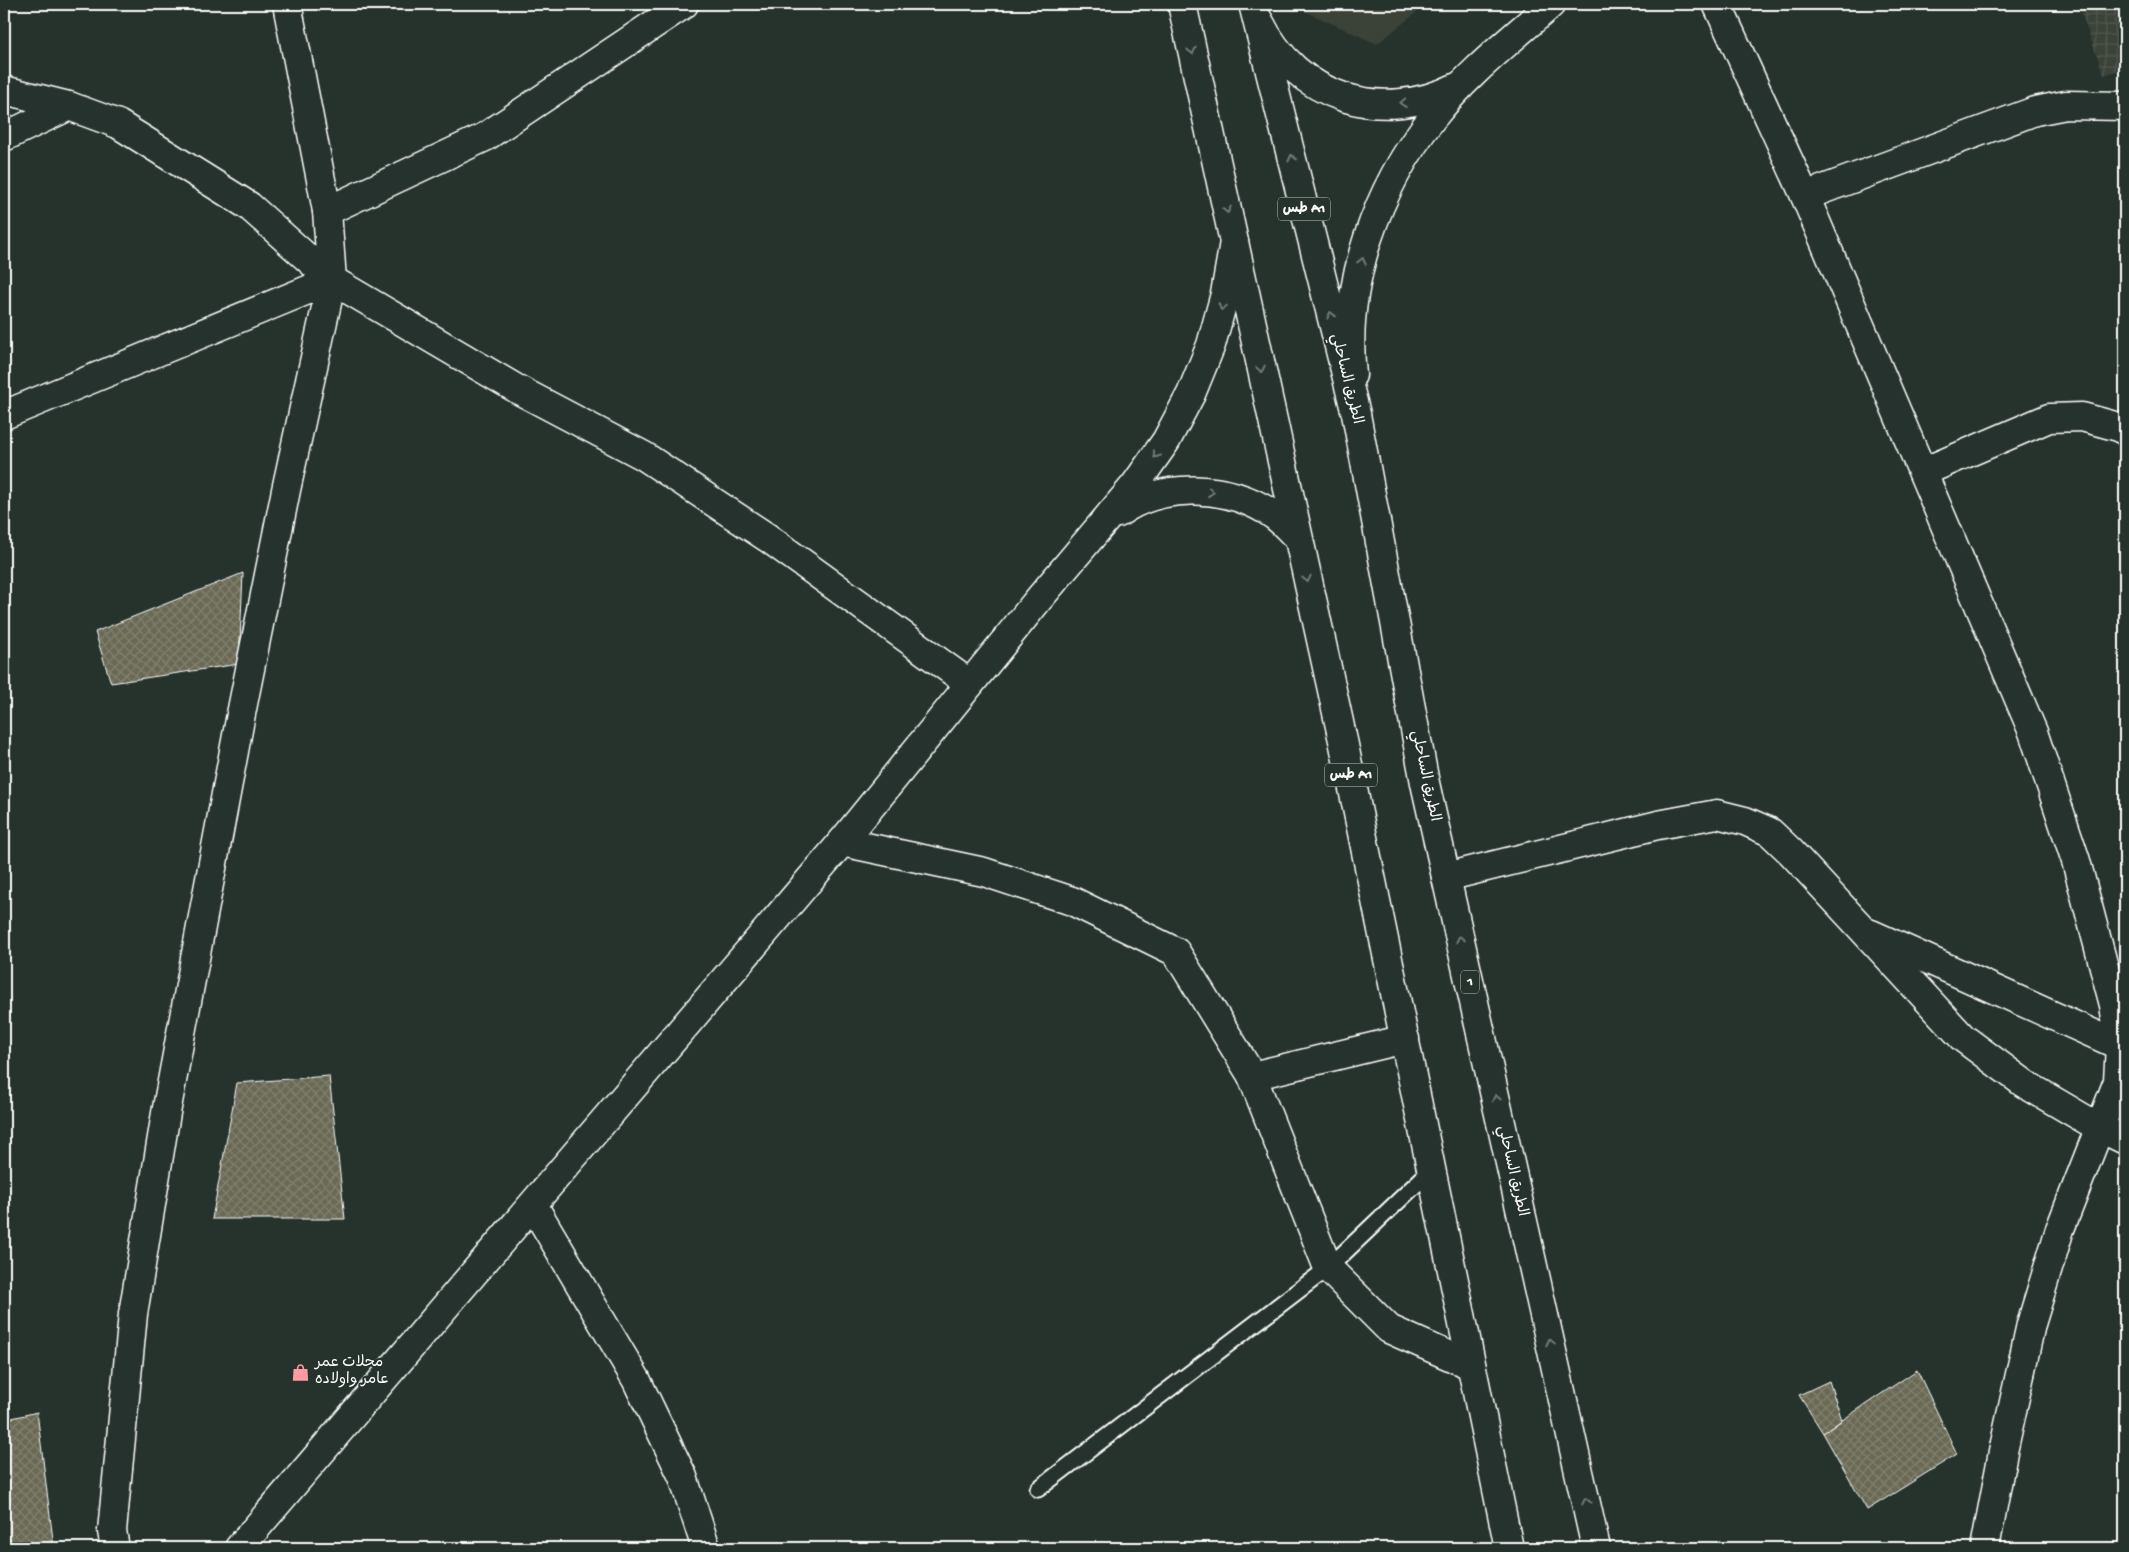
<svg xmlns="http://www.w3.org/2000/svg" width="2129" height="1552" viewBox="0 0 2129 1552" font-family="'Gochi Hand','Playpen Sans Arabic',sans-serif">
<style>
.built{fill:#3a4339}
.industrial{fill:url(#industrial-grid)}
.building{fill:url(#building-cross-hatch);stroke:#fff}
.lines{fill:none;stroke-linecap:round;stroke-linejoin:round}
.service-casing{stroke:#fff;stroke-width:19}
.minor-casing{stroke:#fff;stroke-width:31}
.secondary-casing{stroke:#fff;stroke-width:31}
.trunk-casing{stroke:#fff;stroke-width:31}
.service{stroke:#26332d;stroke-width:15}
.minor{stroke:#26332d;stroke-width:28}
.secondary{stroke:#26332d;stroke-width:28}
.trunk{stroke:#26332d;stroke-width:28}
.oneway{stroke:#727a76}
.labels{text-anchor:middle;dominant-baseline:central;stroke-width:4;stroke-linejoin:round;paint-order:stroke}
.shield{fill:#26332d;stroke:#bec2c0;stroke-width:1}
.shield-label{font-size:14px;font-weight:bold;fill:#fff}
.street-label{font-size:15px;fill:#fff;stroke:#26332d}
.poi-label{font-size:15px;fill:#fff;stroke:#26332d;text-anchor:start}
</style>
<defs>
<pattern id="industrial-grid" width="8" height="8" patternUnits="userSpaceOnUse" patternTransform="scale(1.25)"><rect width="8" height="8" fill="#3a4339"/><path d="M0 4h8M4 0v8" fill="none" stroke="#4e564d"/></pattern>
<pattern id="building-cross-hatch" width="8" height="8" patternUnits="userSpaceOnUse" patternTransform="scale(1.25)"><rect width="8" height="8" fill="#696954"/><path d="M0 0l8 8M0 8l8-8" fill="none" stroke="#80806e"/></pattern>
</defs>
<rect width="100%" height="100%" fill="#26332d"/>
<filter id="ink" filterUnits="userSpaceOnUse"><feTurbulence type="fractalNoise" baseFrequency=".02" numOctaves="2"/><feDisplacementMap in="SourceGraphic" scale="10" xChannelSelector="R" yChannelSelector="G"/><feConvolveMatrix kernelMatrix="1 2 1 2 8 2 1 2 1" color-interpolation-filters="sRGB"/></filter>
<g filter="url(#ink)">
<path class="built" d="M1299 4H1427L1377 44 1300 9Z"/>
<path class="industrial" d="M2078 4H2125V68L2104 75Z"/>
<g class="building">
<path d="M243 573 239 664 111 683 95 632Z"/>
<path d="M329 1076 345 1219H212L237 1083Z"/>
<path d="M1917 1370 1957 1454 1867 1510 1823 1433Z"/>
<path d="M1829 1381 1842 1420 1823 1433 1799 1395Z"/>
<path d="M37 1412 54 1548H4V1420Z"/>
</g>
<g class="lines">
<defs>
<path id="service" d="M1038 1489 1328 1268 1431 1170"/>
<g id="minor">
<path d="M1717 4 1805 196 2033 732 2076 861 2114 1005 2120 1046 2118 1081 2060 1229 2031 1324 2003 1452 1985 1548"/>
<path d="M4 90 69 106 118 124 249 206 332 280 517 389 644 456 768 538 970 684"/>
<path d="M4 137 69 106"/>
<path d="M1805 196 2035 111 2066 105 2125 106"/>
<path d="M327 211 485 137 684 4"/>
<path d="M4 415 332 280"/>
<path d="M1923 472 2049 418 2082 417 2122 428 2125 431"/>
<path d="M842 842 984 872 1072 901 1176 952 1252 1076 1328 1268 1389 1329 1470 1365"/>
<path d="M1446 877 1658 825 1717 814 1745 821 1770 832 1791 852 1963 1038 2025 1084 2100 1128 2125 1140"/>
<path d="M1871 934 2125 1048"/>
<path d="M1252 1076 1405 1039"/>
<path d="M533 1205 636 1379 683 1477 706 1548"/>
<path d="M115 1548 112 1531 133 1314 166 1113 241 714 286 490 332 280 327 211 287 4"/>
</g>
<g id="secondary">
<path d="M1259 21C1297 99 1381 124 1457 87"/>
<path d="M1352 375C1342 284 1377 188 1433 117 1466 75 1512 39 1551 4"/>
<path d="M1118 513C1163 481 1230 484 1275 516 1283 522 1290 530 1297 537"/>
<path d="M239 1548 842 842 1038 600 1135 485 1166 441 1191 394 1211 345 1225 294 1234 242"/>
</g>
<g id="trunk">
<path d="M1182 4 1344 745 1509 1548"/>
<path d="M1253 4 1356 414 1425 783 1596 1548"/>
</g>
</defs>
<use href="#service" class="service-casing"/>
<use href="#minor" class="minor-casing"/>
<use href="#secondary" class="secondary-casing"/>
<use href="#trunk" class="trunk-casing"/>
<use href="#service" class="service"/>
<use href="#minor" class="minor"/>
<use href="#secondary" class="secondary"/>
<use href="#trunk" class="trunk"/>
</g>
<defs><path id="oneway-chevron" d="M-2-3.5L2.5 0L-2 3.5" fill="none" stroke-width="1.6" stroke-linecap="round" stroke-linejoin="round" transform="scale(1.25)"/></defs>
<g class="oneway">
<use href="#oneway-chevron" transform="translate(1192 51) rotate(78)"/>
<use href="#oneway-chevron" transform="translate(1403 103) rotate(176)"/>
<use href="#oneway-chevron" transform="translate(1292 158) rotate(-104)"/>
<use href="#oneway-chevron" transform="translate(1227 210) rotate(78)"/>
<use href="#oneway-chevron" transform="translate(1362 261) rotate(-76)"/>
<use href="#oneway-chevron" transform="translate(1222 307) rotate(106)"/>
<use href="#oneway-chevron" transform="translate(1331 315) rotate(-104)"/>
<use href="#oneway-chevron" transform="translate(1261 369) rotate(78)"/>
<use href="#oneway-chevron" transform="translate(1156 455) rotate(125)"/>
<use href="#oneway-chevron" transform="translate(1211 492) rotate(5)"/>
<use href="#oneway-chevron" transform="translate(1307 579) rotate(77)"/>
<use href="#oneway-chevron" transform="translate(1460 939) rotate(-103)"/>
<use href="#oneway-chevron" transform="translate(1496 1098) rotate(-103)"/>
<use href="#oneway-chevron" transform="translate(1550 1342) rotate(-103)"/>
<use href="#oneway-chevron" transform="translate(1586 1501) rotate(-103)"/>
</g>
</g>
<defs>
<symbol id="shop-bare" viewBox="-9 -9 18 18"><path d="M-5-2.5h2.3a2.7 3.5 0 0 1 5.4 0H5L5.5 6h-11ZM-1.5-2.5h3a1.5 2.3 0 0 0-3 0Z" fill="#ff9aa2" stroke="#26332d" stroke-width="2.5" paint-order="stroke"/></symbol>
</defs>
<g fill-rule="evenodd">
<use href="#shop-bare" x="288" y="1360" width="25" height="25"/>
</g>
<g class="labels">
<g class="shield">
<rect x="1278" y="197.5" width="52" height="23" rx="4"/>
<rect x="1325" y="763.5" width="52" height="23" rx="4"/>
<rect x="1461" y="970.5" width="18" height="23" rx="4"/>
</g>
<g class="shield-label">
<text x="1304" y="209">طس A1</text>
<text x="1351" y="775">طس A1</text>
<text x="1470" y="982">1</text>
</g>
<g class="street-label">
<text transform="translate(1346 379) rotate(76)">الطريق الساحلي</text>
<text transform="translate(1425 776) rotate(78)">الطريق الساحلي</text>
<text transform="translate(1512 1171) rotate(77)">الطريق الساحلي</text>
</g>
<g class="poi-label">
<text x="315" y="1363">محلات عمر<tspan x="315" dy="17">عامر واولاده</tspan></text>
</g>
</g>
<rect width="2129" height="1552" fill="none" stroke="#26332d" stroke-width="20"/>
<rect x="10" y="10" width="2109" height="1532" fill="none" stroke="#fff" stroke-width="2" filter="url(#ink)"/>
</svg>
